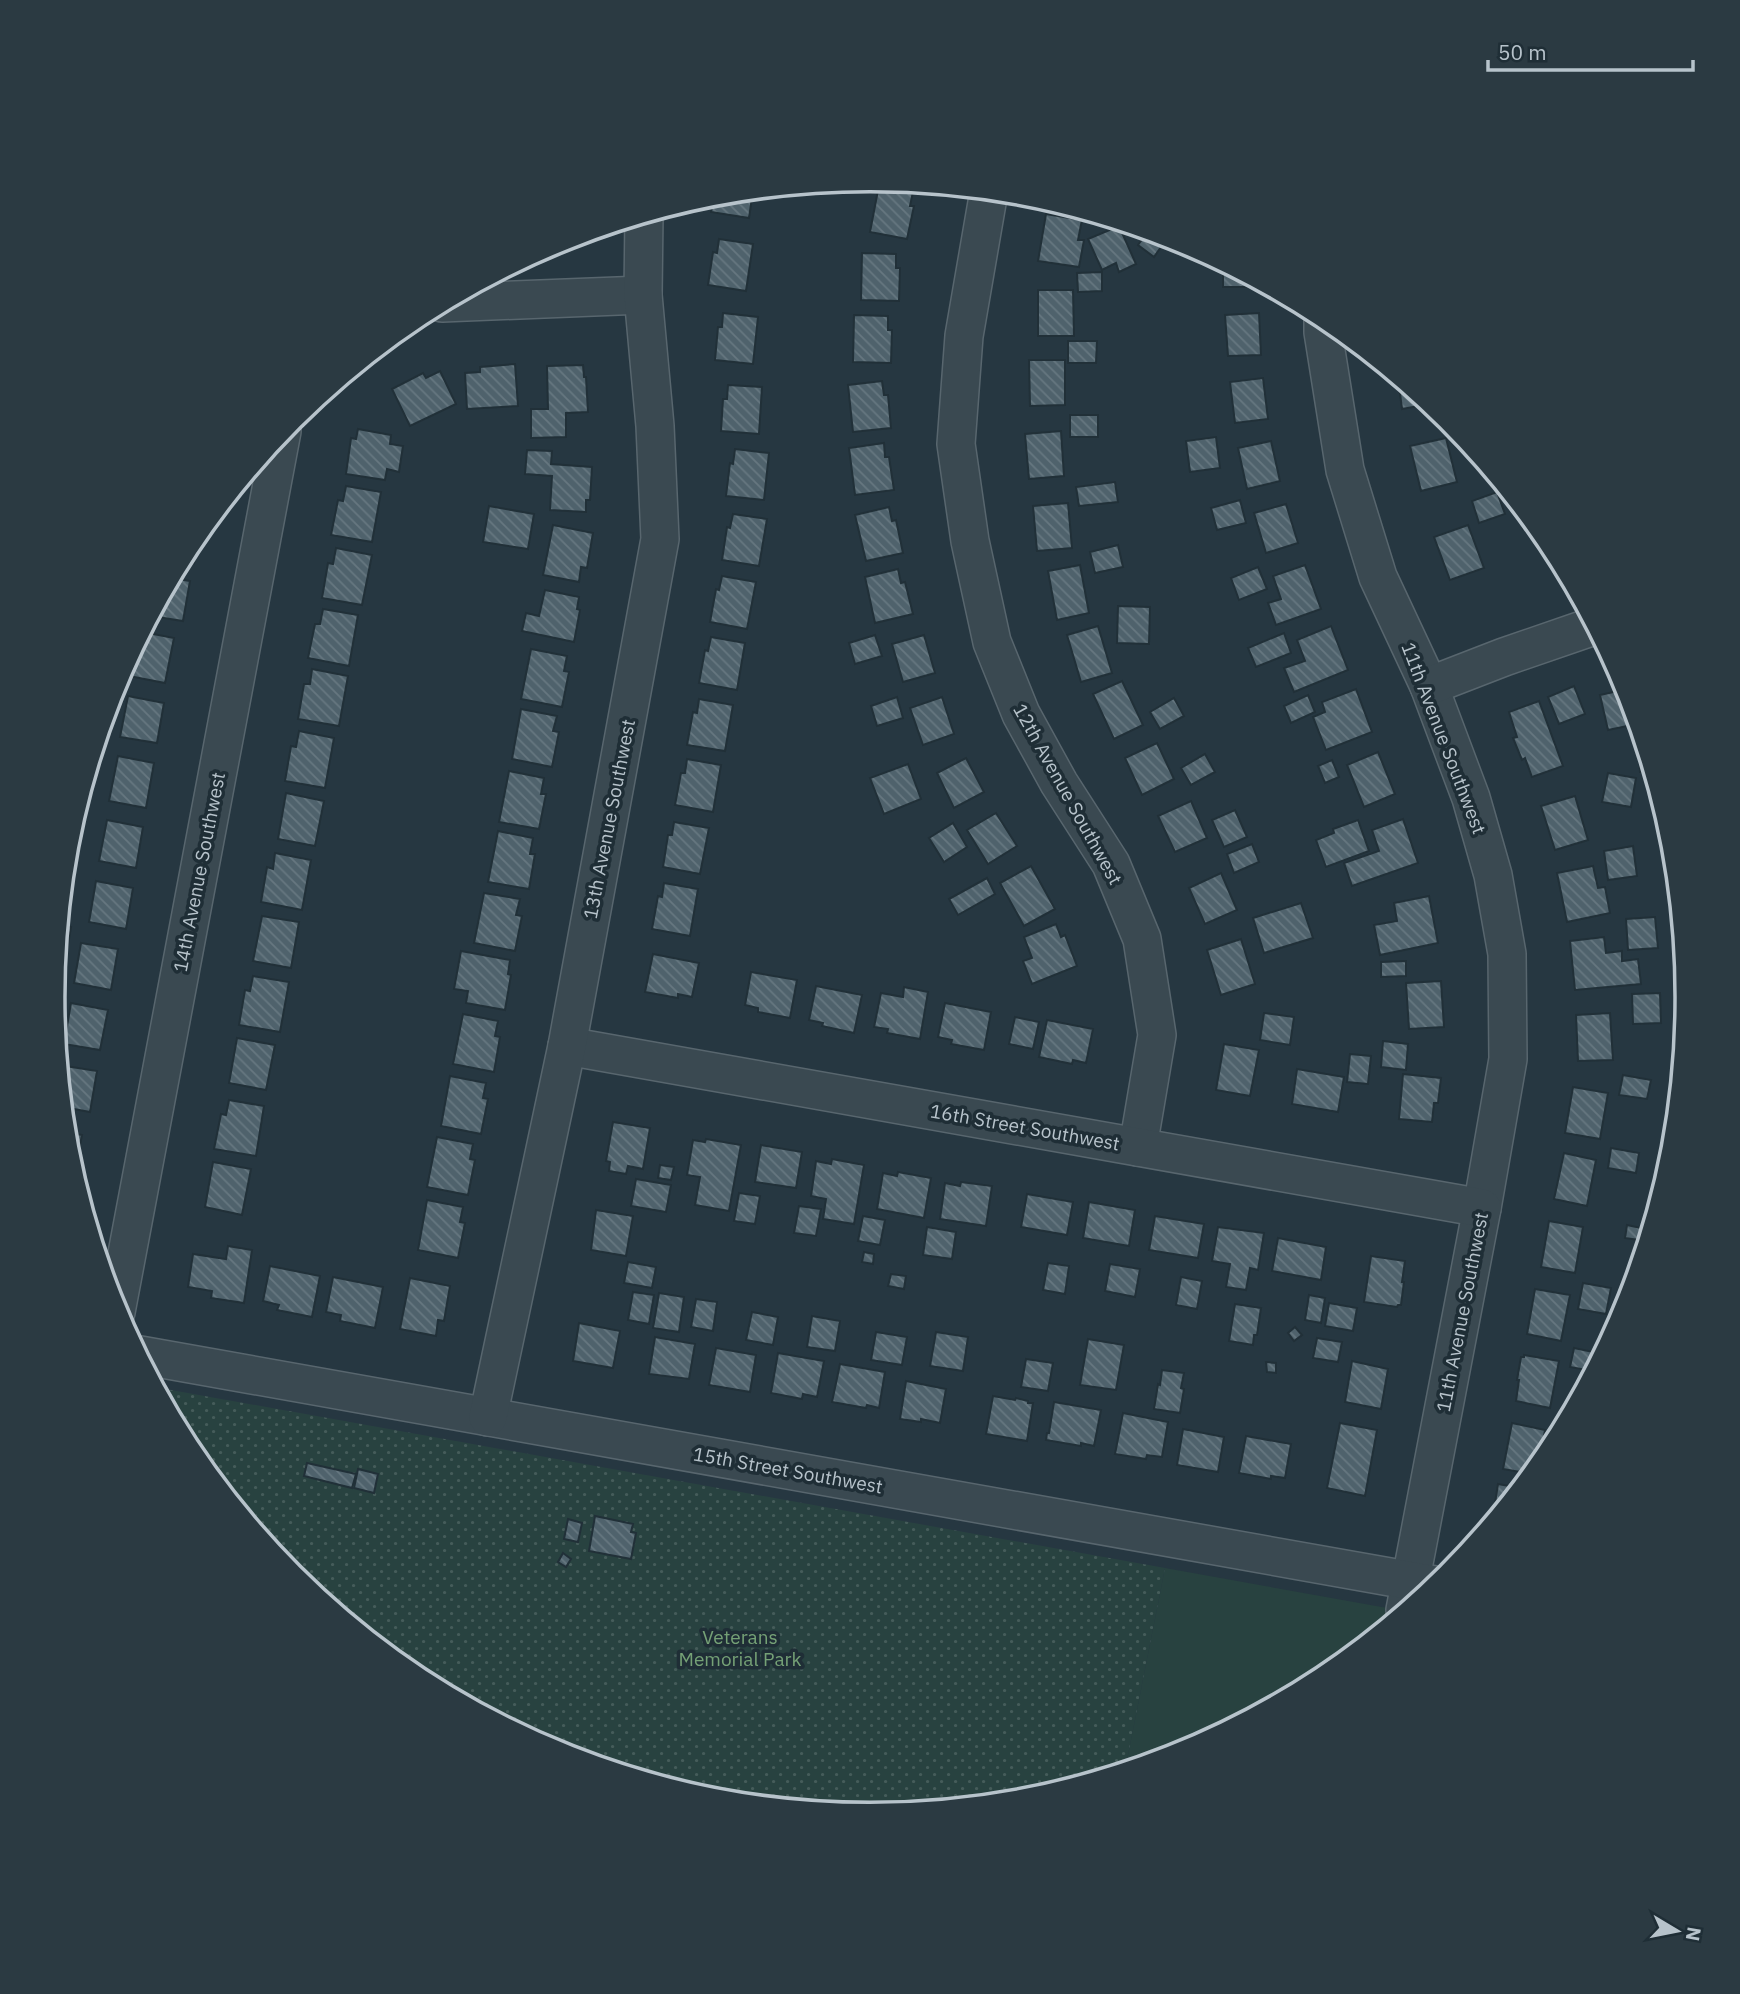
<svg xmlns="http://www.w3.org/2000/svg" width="1740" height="1994" viewBox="0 0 1740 1994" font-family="'IBM Plex Sans',sans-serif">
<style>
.green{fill:#284240}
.park{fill:url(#park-dots)}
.building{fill:url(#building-back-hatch);stroke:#213038;stroke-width:2}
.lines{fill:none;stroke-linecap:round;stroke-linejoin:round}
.minor-casing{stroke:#58666e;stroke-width:40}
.minor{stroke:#3a4951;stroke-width:37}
.labels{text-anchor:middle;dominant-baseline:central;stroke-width:7;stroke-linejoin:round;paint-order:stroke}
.street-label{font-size:19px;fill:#b7c3cb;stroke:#1f2e36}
.park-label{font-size:19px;fill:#75a176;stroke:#1f2e36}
.rim{fill:none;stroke:#b7c3cb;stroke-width:3.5}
</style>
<defs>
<pattern id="park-dots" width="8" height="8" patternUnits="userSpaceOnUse" patternTransform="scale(1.75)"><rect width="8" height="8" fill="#284240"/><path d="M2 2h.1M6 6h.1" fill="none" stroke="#455c5a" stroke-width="1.8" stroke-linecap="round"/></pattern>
<pattern id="building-back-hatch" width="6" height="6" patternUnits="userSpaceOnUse" patternTransform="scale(1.75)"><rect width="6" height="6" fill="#4f626c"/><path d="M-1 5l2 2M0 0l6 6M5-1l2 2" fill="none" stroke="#667780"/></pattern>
</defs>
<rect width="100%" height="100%" fill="#263741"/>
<path class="green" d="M1165 1568 1404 1611 1324 1677 1182 1752 1125 1770Z"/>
<path class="park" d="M160 1388 1165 1568 1125 1770 1029 1799 870 1814 710 1799 557 1752 415 1676 292 1575 190 1451 159 1393Z"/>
<g class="building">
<path d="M879 185 913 192 910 206H914L907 239 870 232Z"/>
<path d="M753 191 749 218 711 212 714 195Z"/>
<path d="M1046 214 1082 220 1078 240H1084L1079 267 1038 261Z"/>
<path d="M1119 226 1136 264 1119 272 1116 263 1102 270 1088 239Z"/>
<path d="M1148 231 1168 237 1154 257 1138 245Z"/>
<path d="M719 239 753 244 746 291 708 285 713 252 717 253Z"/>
<path d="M862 253 896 254V268H900L899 301 861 300Z"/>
<path d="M1223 263 1257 281V287H1223Z"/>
<path d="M1102 272V291L1078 292 1077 273Z"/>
<path d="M1038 290H1073L1074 336H1038Z"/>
<path d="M723 313 758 317 753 364 715 360 718 327H722Z"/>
<path d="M1259 313 1261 355 1228 356 1225 315Z"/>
<path d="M854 315 888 316V330H892L891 363 853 362Z"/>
<path d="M1068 341H1097L1096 363H1068Z"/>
<path d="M1029 360H1065V405L1030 406Z"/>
<path d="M515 364 518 406 467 409 465 373 480 372V367Z"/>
<path d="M583 365 584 377H586L588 412 566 413V437L531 438V409H548L547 366Z"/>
<path d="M440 371 456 404 410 426 392 389 423 373 426 378Z"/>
<path d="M1263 378 1268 419 1235 423 1230 382Z"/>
<path d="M1398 378 1430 404 1402 409Z"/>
<path d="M882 381 884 395H888L891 428 853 432 848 385Z"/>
<path d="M728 385 762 387 759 434 721 431 723 399H727Z"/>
<rect x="1070" y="415" width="28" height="22"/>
<path d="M358 429 391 435 390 444 403 446 399 472 387 469 385 480 346 474 351 438 356 439Z"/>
<path d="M1061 431 1064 476 1029 479 1025 434Z"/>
<path d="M1216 437 1220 468 1190 472 1186 441Z"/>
<path d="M1446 438 1457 482 1421 491 1410 446Z"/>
<path d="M1271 441 1280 481 1247 489 1238 448Z"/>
<path d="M884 443 885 457H889L894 490 855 495 849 448Z"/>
<path d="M735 449 769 453 764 500 726 496 730 463 733 464Z"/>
<path d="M527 450 552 451 551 464 592 467 590 500H586V512L550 510 552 476 525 474Z"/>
<path d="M1115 482 1118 502 1079 506 1076 487Z"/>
<path d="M346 486 381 492 372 542 331 535 338 500 343 501Z"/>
<path d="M1497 492 1505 514 1479 523 1472 501Z"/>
<path d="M1240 500 1246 523 1217 530 1211 508Z"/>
<path d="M1517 502 1535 525 1523 529Z"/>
<path d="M1068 503 1072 548 1037 551 1033 506Z"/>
<path d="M1286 504 1298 543 1266 553 1254 513Z"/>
<path d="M489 506 534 514 528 549 483 542Z"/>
<path d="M889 507 892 521 896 520 903 553 866 561 855 515Z"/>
<path d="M733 514 767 519 759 566 722 560 727 527 730 528Z"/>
<path d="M553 525 593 533 587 568 581 567 579 582 543 575Z"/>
<path d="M1468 525 1484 568 1450 580 1434 537Z"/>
<path d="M200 531 194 563 181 561 191 542Z"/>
<path d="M1547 539 1550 543 1562 566 1554 568Z"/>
<path d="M1118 545 1123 567 1095 573 1090 552Z"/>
<path d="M336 548 372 555 362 605 322 598 328 563 333 564Z"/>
<path d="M1080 565 1089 613 1057 620 1048 571Z"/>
<path d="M1305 565 1321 609 1276 625 1268 603 1281 599 1273 576Z"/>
<path d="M1258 567 1267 589 1239 600 1231 578Z"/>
<path d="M898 569 901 583 905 582 913 614 875 623 865 577Z"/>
<path d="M722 576 756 582 747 629 710 622 716 589 719 590Z"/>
<path d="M172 578 190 581 183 621 151 616Z"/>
<path d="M545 590 579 597 577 609 580 610 574 642 522 631 526 613 539 616Z"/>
<path d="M1118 606 1150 607 1149 644 1117 643Z"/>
<path d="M323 609 358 615 349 666 308 658 315 624H320Z"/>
<path d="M1098 626 1112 673 1081 682 1067 635Z"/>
<path d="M1331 626 1348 670 1294 692 1284 668 1305 661 1297 640Z"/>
<path d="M143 632 174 638 165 683 129 676 134 648Z"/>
<path d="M1284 633 1291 653 1256 667 1248 648Z"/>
<path d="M875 635 882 656 855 664 849 643Z"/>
<path d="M924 635 935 673 903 682 892 644Z"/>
<path d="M711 637 745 643 737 690 699 683 705 650 708 651Z"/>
<path d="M531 649 567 656 564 671 569 672 562 707 521 699Z"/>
<path d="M312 669 348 676 339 726 298 719 304 684H310Z"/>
<path d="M1122 681 1143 725 1114 739 1093 694Z"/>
<path d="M1574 686 1585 714 1559 724 1548 697Z"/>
<path d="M1356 689 1372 732 1326 750 1313 717 1325 712 1322 702Z"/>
<path d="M1627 689 1637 724 1608 730 1600 695Z"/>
<path d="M1308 695 1315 712 1291 723 1284 706Z"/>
<path d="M128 696 164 703 157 743 120 737Z"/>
<path d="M897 697 903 718 877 726 871 706Z"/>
<path d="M942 697 954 734 923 745 910 708Z"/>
<path d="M1174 698 1184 716 1160 729 1150 712Z"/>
<path d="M699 699 733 705 725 751 687 745 693 712 697 713Z"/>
<path d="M1539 701 1563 766 1532 777 1525 758 1522 760 1513 738 1517 737 1509 712Z"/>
<path d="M521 709 557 716 553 731 559 732 552 767 512 759Z"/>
<path d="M299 731 334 738 325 788 285 781 291 746 296 747Z"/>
<path d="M1639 734H1640L1652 771 1640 772Z"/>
<path d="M1157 743 1174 779 1142 795 1125 758Z"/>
<path d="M1378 752 1395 794 1364 807 1347 765Z"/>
<path d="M1205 754 1215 772 1191 785 1181 768Z"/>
<path d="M118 756 154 763 146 808 109 801Z"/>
<path d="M966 758 984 792 954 808 937 773Z"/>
<path d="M687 759 721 765 713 812 675 805 681 773H685Z"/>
<path d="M1332 760 1339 777 1325 783 1318 766Z"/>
<path d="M908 764 921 799 884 814 870 778Z"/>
<path d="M509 771 544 778 541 794H546L539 829 499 822Z"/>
<path d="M1608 773 1636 778 1631 807 1602 802Z"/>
<path d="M286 793 324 801 315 846 278 839Z"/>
<path d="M1575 796 1588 840 1555 850 1541 806Z"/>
<path d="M1191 801 1207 838 1175 852 1158 816Z"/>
<path d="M1235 810 1247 837 1224 847 1212 820Z"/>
<path d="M996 813 1017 846 988 864 967 830Z"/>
<path d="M1403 819 1418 863 1352 886 1344 863 1379 851 1372 830Z"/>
<path d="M107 820 143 827 136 868 99 861Z"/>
<path d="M1358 820 1369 851 1326 867 1316 840 1334 833 1333 829Z"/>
<path d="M674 822 709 828 700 874 663 867 668 835H672Z"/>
<path d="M953 823 967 847 944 862 929 838Z"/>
<path d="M498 831 533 838 530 854H535L529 889 488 882Z"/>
<path d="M1252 844 1259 862 1234 873 1227 854Z"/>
<path d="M1633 846 1637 876 1608 880 1604 851Z"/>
<path d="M275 853 311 860 302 910 261 902 267 867 273 869Z"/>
<path d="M1031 866 1055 909 1024 926 1000 883Z"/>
<path d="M1593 866 1598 888 1605 887 1610 913 1567 922 1557 873Z"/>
<path d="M1221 873 1237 910 1205 924 1189 888Z"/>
<path d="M987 878 995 894 958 915 949 899Z"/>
<path d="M96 881 133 888 126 929 89 922Z"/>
<path d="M664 883 698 889 690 936 652 929 658 896 662 897Z"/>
<path d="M484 893 520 899 516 915 522 916 515 951 474 943Z"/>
<path d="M1429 896 1438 943 1380 955 1374 925 1397 921 1394 903Z"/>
<path d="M1301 903 1313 938 1264 953 1253 918Z"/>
<path d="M262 916 299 922 291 968 253 961Z"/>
<path d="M1655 917 1658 948 1628 950 1626 919Z"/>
<path d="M1056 924 1061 937 1065 935 1077 966 1032 984 1023 961 1032 958 1024 937Z"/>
<path d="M60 925 71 927 67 950 57 948Z"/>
<path d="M1604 937 1606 953 1622 951V961L1638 959 1641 984 1575 990 1570 941Z"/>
<path d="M1241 939 1255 984 1221 995 1207 950Z"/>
<path d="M81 943 118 949 111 990 74 983Z"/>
<path d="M461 951 510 960 508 974 511 975 505 1010 466 1003 468 991 454 989Z"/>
<path d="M653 954 699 963 692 997 678 994V998L645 992Z"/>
<path d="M1406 961V976L1381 977V962Z"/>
<path d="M751 972 797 980 790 1018 758 1012V1008L745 1005Z"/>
<path d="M253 976 289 982 280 1032 239 1025 245 990 250 991Z"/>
<path d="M1441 981 1444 1027 1409 1029 1406 983Z"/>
<path d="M54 986 61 987 56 1010 54 1009Z"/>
<path d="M816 986 862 995 854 1033 822 1026 823 1023 809 1020Z"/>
<path d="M904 987 928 992 920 1039 887 1033 888 1029 874 1027 881 993 903 997Z"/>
<path d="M1660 993 1661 1023 1633 1024 1632 994Z"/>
<path d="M71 1003 108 1010 100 1050 64 1044Z"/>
<path d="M945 1003 991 1012 984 1050 951 1044 952 1040 938 1037Z"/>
<path d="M1264 1013 1294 1017 1290 1045 1260 1040Z"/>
<path d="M1610 1013 1613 1060 1578 1061 1576 1015Z"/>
<path d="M463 1014 498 1021 495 1036 500 1037 494 1072 453 1064Z"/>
<path d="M1015 1017 1039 1022 1033 1049 1009 1044Z"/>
<path d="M1047 1020 1093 1029 1086 1063 1073 1060 1072 1064 1039 1057Z"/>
<path d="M237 1038 275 1045 266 1090 229 1083Z"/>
<path d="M1383 1041 1408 1044 1406 1070 1381 1067Z"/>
<path d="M1224 1044 1259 1050 1250 1096 1216 1090Z"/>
<path d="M1350 1054 1371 1056 1368 1084 1347 1082Z"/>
<path d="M59 1065 97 1071 90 1112 63 1107Z"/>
<path d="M1297 1069 1344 1077 1338 1112 1292 1104Z"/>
<path d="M1403 1074 1441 1078 1438 1103H1434L1432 1122 1399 1119Z"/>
<path d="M1623 1075 1651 1080 1647 1099 1619 1095Z"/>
<path d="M450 1076 486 1083 483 1098 488 1099 481 1134 441 1126Z"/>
<path d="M1573 1087 1608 1093 1600 1139 1565 1133Z"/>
<path d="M229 1100 264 1106 256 1156 214 1149 221 1114 226 1115Z"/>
<path d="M613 1122 650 1128 643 1169 628 1166 626 1174 609 1171 610 1162 606 1161Z"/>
<path d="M66 1132 82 1135 74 1175 68 1156Z"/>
<path d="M437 1137 473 1144 470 1159 475 1160 468 1195 427 1187Z"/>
<path d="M706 1139 741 1145 729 1211 695 1205 700 1177 687 1175 693 1140 705 1142Z"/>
<path d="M761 1145 802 1152 796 1188 755 1182Z"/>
<path d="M1611 1148 1639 1153 1636 1173 1608 1168Z"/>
<path d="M1564 1153 1596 1160 1587 1206 1554 1199Z"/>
<path d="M832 1159 864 1165 854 1224 823 1219 826 1199 811 1196 816 1161 831 1164Z"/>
<path d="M213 1162 251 1169 242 1215 205 1207Z"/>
<path d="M660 1165 674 1167 671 1180 658 1178Z"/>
<path d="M898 1172 931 1178 924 1218 877 1209 883 1173 897 1176Z"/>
<path d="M636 1179 671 1185 666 1212 631 1206Z"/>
<path d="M961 1182 992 1186 986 1226 940 1219 945 1183 960 1186Z"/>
<path d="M739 1193 760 1196 755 1224 734 1221Z"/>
<path d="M1027 1194 1073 1202 1067 1235 1021 1227Z"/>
<path d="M427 1200 463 1207 460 1222 465 1223 458 1258 418 1250Z"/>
<path d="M1089 1202 1135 1210 1129 1246 1083 1238Z"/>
<path d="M799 1206 821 1209 816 1236 794 1233Z"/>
<path d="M596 1210 633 1216 626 1256 591 1250Z"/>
<path d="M863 1216 885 1220 880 1245 858 1241Z"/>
<path d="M1155 1216 1204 1224 1198 1258 1149 1250Z"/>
<path d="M1549 1221 1583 1227 1575 1273 1541 1267Z"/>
<path d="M1627 1225 1641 1228 1639 1240 1625 1238Z"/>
<path d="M927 1227 956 1232 952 1259 923 1255Z"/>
<path d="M1218 1227 1264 1233 1258 1270 1250 1268 1246 1290 1226 1287 1230 1264 1212 1261Z"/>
<path d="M1278 1238 1326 1247 1321 1280 1272 1271Z"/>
<path d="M228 1246 252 1250 244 1303 211 1298 212 1291 188 1287 193 1254 226 1259Z"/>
<path d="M864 1252 874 1254 873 1264 862 1262Z"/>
<path d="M1371 1256 1405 1261 1402 1282H1404L1401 1305H1398L1397 1307 1364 1302Z"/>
<path d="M628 1262 656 1267 652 1288 624 1283Z"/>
<path d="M1048 1263 1069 1266 1065 1294 1043 1290Z"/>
<path d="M1110 1264 1140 1269 1135 1297 1105 1291Z"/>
<path d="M270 1266 320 1276 312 1317 277 1310 279 1305 263 1301Z"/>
<path d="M891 1274 906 1276 904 1289 888 1286Z"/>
<path d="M333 1277 383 1287 375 1328 340 1321 341 1315 326 1312Z"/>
<path d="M1181 1277 1202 1281 1197 1309 1176 1305Z"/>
<path d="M410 1278 450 1286 444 1321 438 1320 436 1336 400 1329Z"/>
<path d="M1583 1283 1611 1288 1606 1314 1578 1309Z"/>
<path d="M1535 1289 1570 1295 1561 1341 1527 1334Z"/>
<path d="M633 1292 654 1295 649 1324 628 1320Z"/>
<path d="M659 1293 684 1297 679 1332 653 1328Z"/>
<path d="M1309 1295 1325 1298 1321 1323 1305 1320Z"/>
<path d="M696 1299 717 1302 713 1331 691 1327Z"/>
<path d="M1329 1303 1357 1308 1353 1331 1325 1326Z"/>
<path d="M1235 1304 1261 1308 1257 1335H1254L1253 1345 1229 1341Z"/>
<path d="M752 1312 778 1317 773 1345 746 1340Z"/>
<path d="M812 1316 840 1321 835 1351 807 1347Z"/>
<path d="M579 1323 620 1331 613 1368 573 1361Z"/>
<path d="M1295 1327 1302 1335 1294 1341 1288 1333Z"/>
<path d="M876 1332 907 1337 902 1365 871 1360Z"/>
<path d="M936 1332 968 1337 963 1371 930 1366Z"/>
<path d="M655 1337 695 1344 689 1379 649 1374Z"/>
<path d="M1317 1338 1342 1342 1338 1362 1313 1358Z"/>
<path d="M1088 1339 1124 1345 1116 1390 1080 1385Z"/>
<path d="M716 1348 756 1355 750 1392 709 1385Z"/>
<path d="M1574 1348 1598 1353 1596 1364 1592 1371 1570 1367Z"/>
<path d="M778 1353 824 1361 817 1397 803 1394 802 1399 771 1393Z"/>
<path d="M1524 1355 1559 1361 1550 1408 1516 1401 1519 1380H1517L1521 1357H1524Z"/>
<path d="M1026 1359 1053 1363 1048 1391 1021 1387Z"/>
<path d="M1352 1361 1388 1369 1381 1409 1345 1402Z"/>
<path d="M1266 1362 1276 1363V1373L1267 1372Z"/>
<path d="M840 1364 885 1372 879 1408 867 1405 866 1408 832 1402Z"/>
<path d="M1162 1370 1184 1373 1181 1388 1184 1389 1180 1413 1154 1409 1158 1384 1160 1385Z"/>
<path d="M906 1381 946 1389 940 1423 921 1419V1422L900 1419Z"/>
<path d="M993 1396 1015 1400 1016 1398 1028 1401V1403H1033L1027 1441 986 1434Z"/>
<path d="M1054 1402 1101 1410 1094 1446 1081 1443V1446L1046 1440 1047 1433H1049Z"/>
<path d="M1123 1413 1168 1422 1162 1457 1147 1455 1146 1459 1115 1454Z"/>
<path d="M1558 1418 1567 1419 1557 1437 1555 1436Z"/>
<path d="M1340 1423 1377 1430 1365 1496 1327 1488Z"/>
<path d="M1512 1423 1545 1430 1539 1465 1531 1474 1503 1469Z"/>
<path d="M1183 1429 1224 1437 1218 1472 1177 1465Z"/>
<path d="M1246 1436 1291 1444 1285 1478 1271 1476V1479L1239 1473Z"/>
<path d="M307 1463 356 1474 352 1488 304 1476Z"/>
<path d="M358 1469 378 1474 374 1493 354 1488Z"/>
<path d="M1498 1484 1520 1488 1492 1522Z"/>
<path d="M595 1516 633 1524 631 1532 636 1533 631 1559 589 1551Z"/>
<path d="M568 1519 582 1523 578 1542 564 1539Z"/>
<path d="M563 1553 571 1559 566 1567 558 1562Z"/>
</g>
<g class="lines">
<defs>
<g id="minor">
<path d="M989 191 964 336 956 444 970 541 992 642 1021 714 1059 783 1111 864 1142 939 1157 1035 1138 1147"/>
<path d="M442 303 643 295"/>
<path d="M1323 317V332L1345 470 1378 577 1429 686 1471 798 1493 875 1507 954 1508 1059 1482 1208 1405 1610"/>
<path d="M1429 686 1504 657 1594 626"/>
<path d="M567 1046 1482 1208"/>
<path d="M116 1312 282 431"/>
<path d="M140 1355 1435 1585"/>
<path d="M488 1417 567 1046 660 539 655 426 643 295 644 215"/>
</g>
</defs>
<use href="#minor" class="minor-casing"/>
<use href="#minor" class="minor"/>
</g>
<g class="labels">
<g class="street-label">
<text transform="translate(1444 738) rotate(69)">11th Avenue Southwest</text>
<text transform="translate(1068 794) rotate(61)">12th Avenue Southwest</text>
<text transform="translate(609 819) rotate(-79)">13th Avenue Southwest</text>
<text transform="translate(199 872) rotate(-79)">14th Avenue Southwest</text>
<text transform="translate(1025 1127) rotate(10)">16th Street Southwest</text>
<text transform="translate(1462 1312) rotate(-79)">11th Avenue Southwest</text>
<text transform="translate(788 1470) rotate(10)">15th Street Southwest</text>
</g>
<g class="park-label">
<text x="740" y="1637">Veterans<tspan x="740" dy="22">Memorial Park</tspan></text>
</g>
</g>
<path d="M0 0H1740V1994H0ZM65 997a805 805 0 1 1 1610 0a805 805 0 1 1-1610 0Z" fill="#2b3a42" fill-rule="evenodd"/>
<path class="rim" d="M65 997a805 805 0 1 1 1610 0a805 805 0 1 1-1610 0Z"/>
<g transform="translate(1677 1931) rotate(100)" stroke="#1f2e36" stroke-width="5" paint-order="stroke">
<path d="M0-5L12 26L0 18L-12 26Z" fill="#b7c3cb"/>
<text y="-10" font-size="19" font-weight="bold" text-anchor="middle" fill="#b7c3cb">N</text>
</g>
<path d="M1488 60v10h205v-10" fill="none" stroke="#b7c3cb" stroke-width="3.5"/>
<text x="1498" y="60" font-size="21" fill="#b7c3cb" stroke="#1f2e36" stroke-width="5" paint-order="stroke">50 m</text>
</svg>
